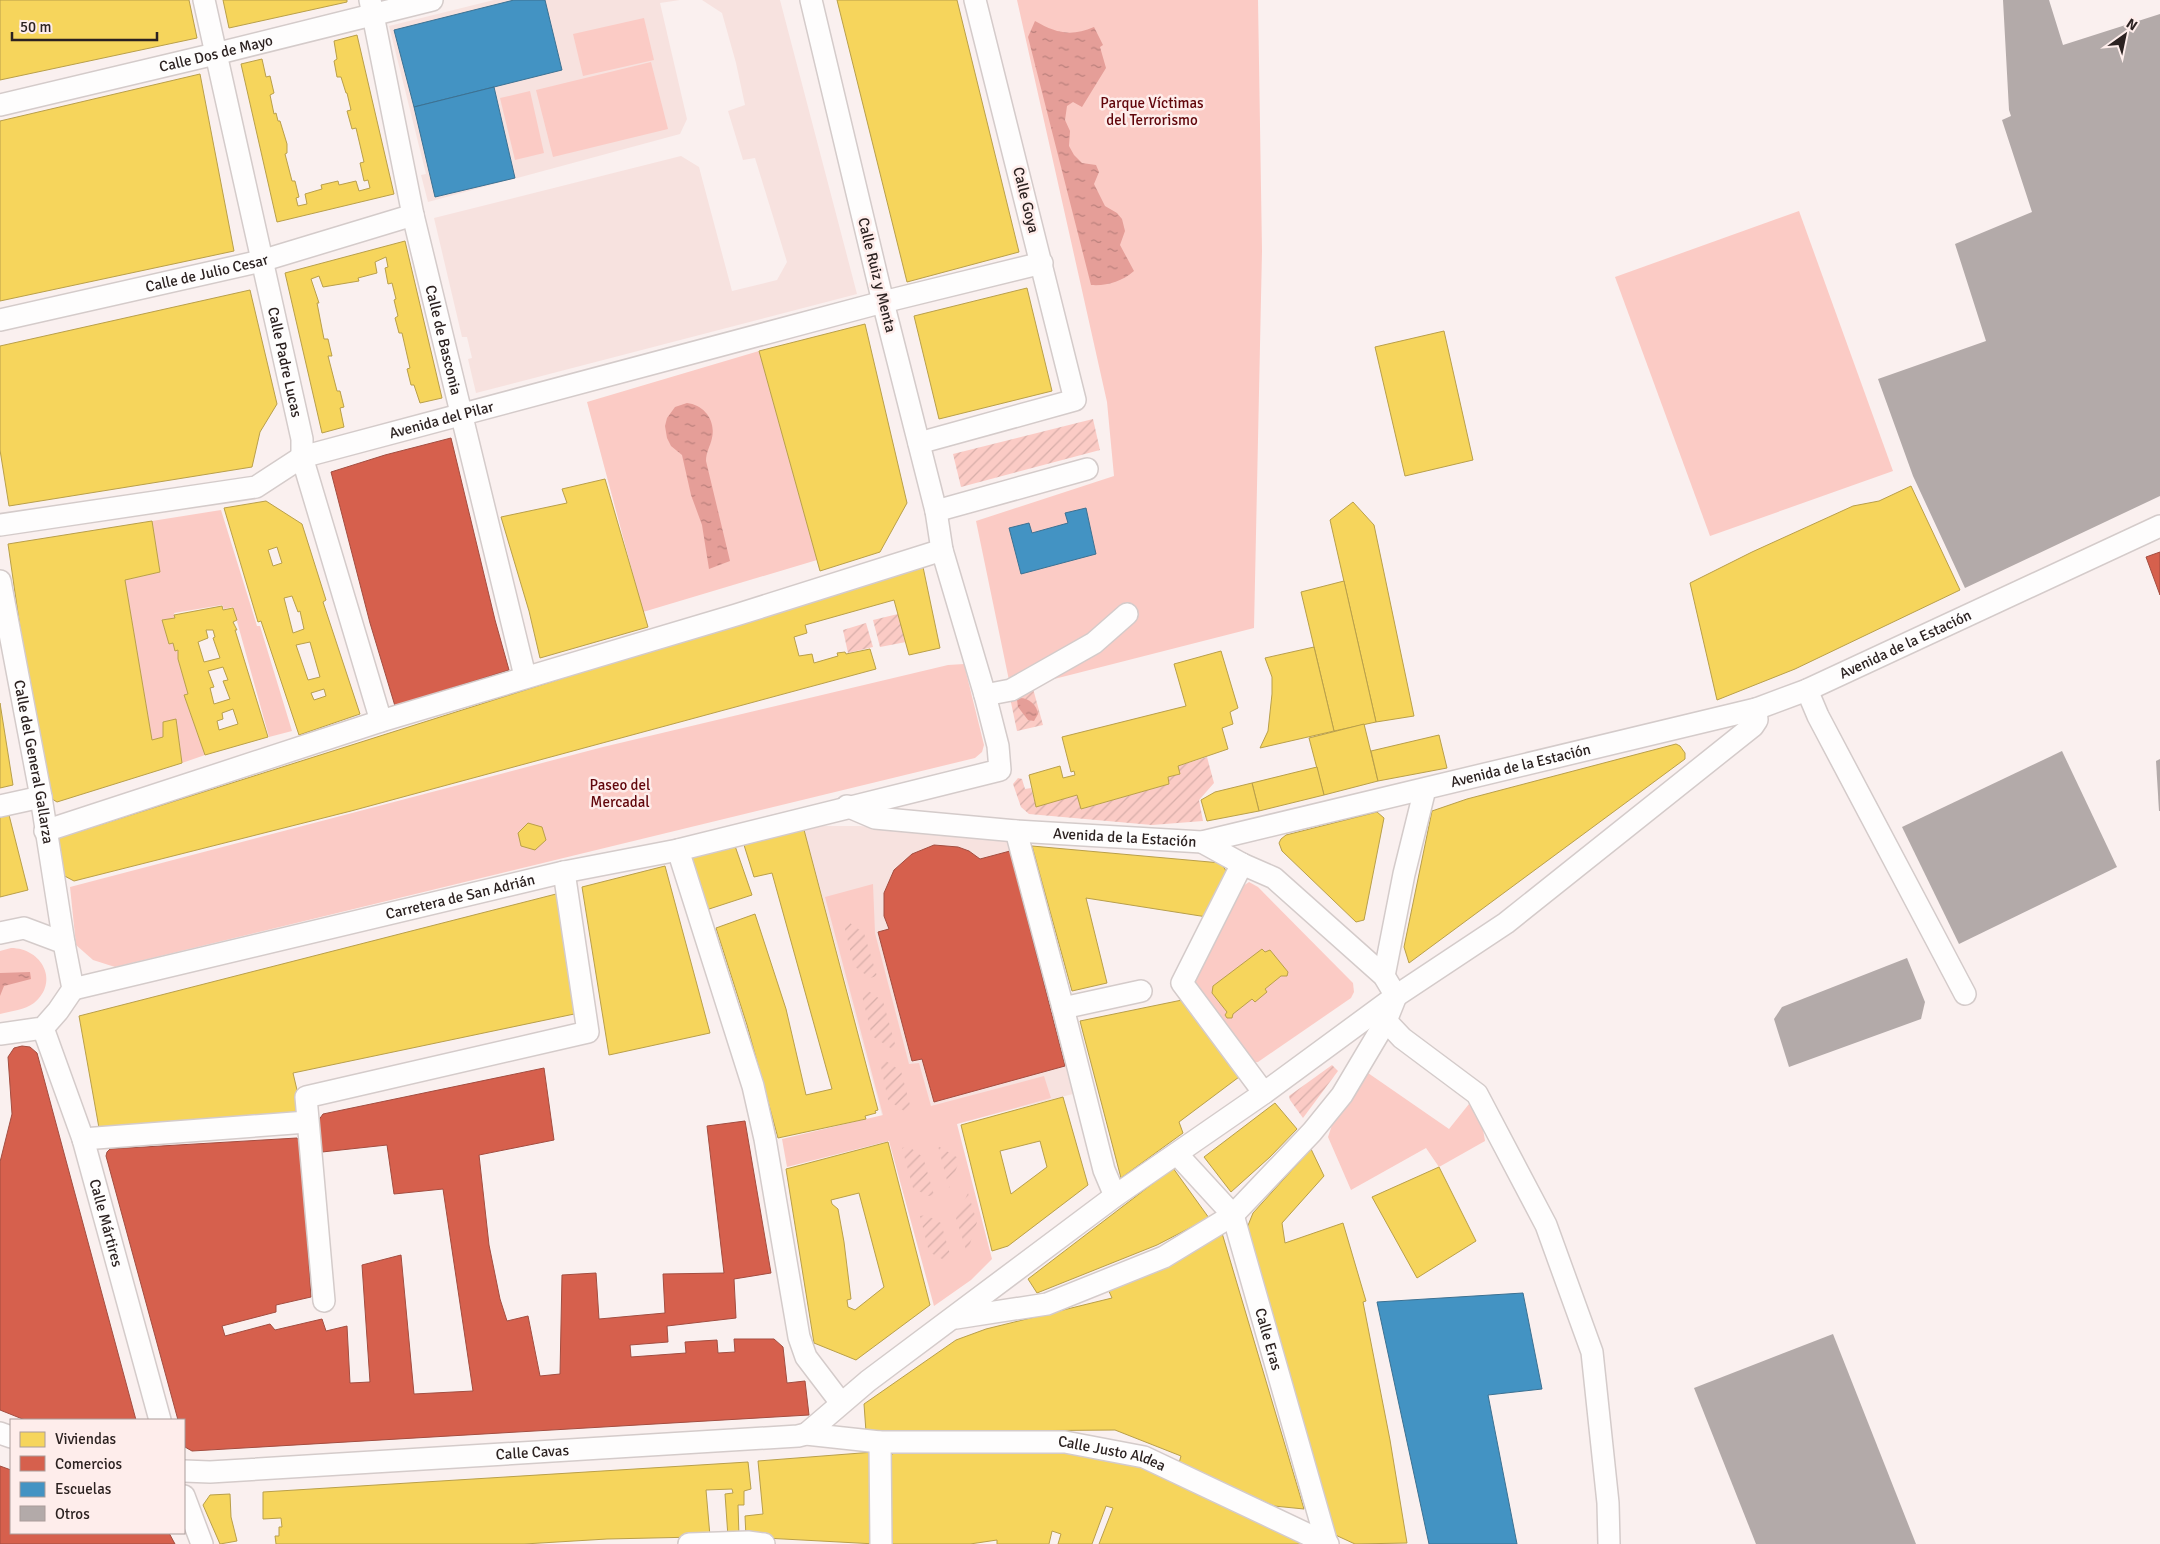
<svg xmlns="http://www.w3.org/2000/svg" width="2160" height="1544" viewBox="0 0 2160 1544" font-family="Signika,sans-serif">
<style>
.built{fill:#f7e2df}
.green{fill:#fbcbc5}
.garden{fill:url(#garden-furrows)}
.water{fill:url(#water-ripples)}
.homes{fill:#f6d55c;stroke:#b99f4a;fill-rule:evenodd}
.shops{fill:#d6604d;stroke:#a34d40}
.schools{fill:#4393c3;stroke:#3c7192}
.building{fill:#b3aaa9}
.lines{fill:none;stroke-linecap:round;stroke-linejoin:round}
.minor-casing{stroke:#d4cbca;stroke-width:24}
.minor{stroke:#fefdfd;stroke-width:21}
.labels{text-anchor:middle;dominant-baseline:central;stroke-width:5;stroke-linejoin:round;paint-order:stroke}
.street-label{font-size:15px;fill:#2c2221;stroke:#feedeb}
.park-label{font-size:15px;fill:#61060b;stroke:#feedeb}
</style>
<defs>
<pattern id="garden-furrows" width="10" height="10" patternUnits="userSpaceOnUse" patternTransform="scale(1.25)"><rect width="10" height="10" fill="#fbcbc5"/><path d="M-1 1l2-2M0 10L10 0M9 11l2-2" fill="none" stroke="#d7aea9"/></pattern>
<pattern id="water-ripples" width="26" height="14" patternUnits="userSpaceOnUse" patternTransform="scale(1.25)"><rect width="26" height="14" fill="#e59e98"/><path d="M2 4q2-2 4 0t4 0M15 11q2-2 4 0t4 0" fill="none" stroke="#ba807c"/></pattern>
</defs>
<rect width="100%" height="100%" fill="#faf0ef"/>
<g class="built">
<path d="M494 0H680L660 3 687 119 680 134 428 202 421 175 426 174 389 26Z"/>
<path d="M702 0H780L857 294 476 393 468 359 472 358 467 337H462L434 218 681 156 699 167 732 291 777 280 787 262 755 158 743 160 728 111 745 105 736 63 722 13Z"/>
<path d="M803 826H860L1007 841 1073 1094 889 1141Z"/>
</g>
<g class="green">
<path d="M1017 0H1258L1262 251 1254 628 1011 690 976 521 1114 476 1107 402Z"/>
<path d="M644 18 654 60 583 76 573 34Z"/>
<path d="M651 62 668 129 553 157 536 90Z"/>
<path d="M530 91 544 153 515 160 500 98Z"/>
<path d="M1799 211 1893 471 1710 536 1615 277Z"/>
<path d="M759 351 817 560 643 612 587 402Z"/>
<path d="M221 510 257 626H260L292 731 269 737 233 607 224 609 222 605 174 613 175 618 162 620 169 644 173 643 175 650H178V659L188 694 184 695 205 755 182 763 176 719 163 722V737L152 740 125 580 160 572 152 521Z"/>
<path d="M964 664 984 745 982 752 975 758 115 967 93 960 76 945 70 887 603 747 948 665Z"/>
<path d="M1249 882 1258 887 1353 983 1354 992 1351 998 1258 1062 1252 1063 1194 981 1243 886Z"/>
<path d="M873 884 875 933 909 1064 919 1063 931 1106 1044 1076 1051 1098 957 1124 992 1259 971 1280 934 1306 889 1141 787 1167 782 1139 883 1115 825 897Z"/>
<path d="M11 948C42 948 60 982 34 1003 25 1010 11 1011 0 1014V951Z"/>
<path d="M1368 1073 1449 1129 1477 1094 1485 1141 1439 1167 1426 1148 1351 1190 1328 1137 1342 1095Z"/>
</g>
<g class="garden">
<path d="M1093 419 1100 450 961 487 953 454Z"/>
<path d="M898 614 906 642 880 647 873 620Z"/>
<path d="M866 623 873 647 848 653 843 630Z"/>
<path d="M1032 685 1043 725 1017 731 1009 693Z"/>
<path d="M1207 757 1214 783 1199 800 1203 821 1152 825 1029 814 1021 807 1013 784 1018 778 1022 779 1025 789 1031 788 1036 807 1077 795 1082 809 1169 784 1168 777 1180 774 1178 766Z"/>
<path d="M850 923 864 933 877 976 870 978 854 966 844 925Z"/>
<path d="M867 990 883 1001 895 1044 892 1049 872 1036 861 992Z"/>
<path d="M886 1061 901 1071 911 1109 904 1111 888 1100 880 1062Z"/>
<path d="M1332 1065 1338 1071 1303 1118 1290 1100 1289 1096Z"/>
<path d="M908 1146 923 1157 934 1195 928 1196 913 1188 902 1148Z"/>
<path d="M938 1146 960 1159 949 1188Z"/>
<path d="M968 1193 977 1222 967 1253 956 1218Z"/>
<path d="M926 1215 941 1223 951 1258 944 1260 929 1252 920 1216Z"/>
</g>
<g class="water">
<path d="M1035 21C1056 33 1071 37 1094 27L1103 45 1100 47 1106 68 1082 107 1073 102 1067 106 1065 120 1070 131 1069 146 1074 155 1082 163 1096 165 1099 172 1094 184 1105 206 1117 213 1122 219 1125 231 1120 245 1134 271C1121 282 1107 286 1091 285L1028 37Z"/>
<path d="M687 403C704 405 716 420 712 438 710 447 706 452 706 461L730 561 709 569 702 525 691 495 682 455 671 446 667 438 665 426 667 418 675 407Z"/>
<path d="M1020 698C1029 698 1037 705 1038 714L1034 721 1028 720 1018 707 1017 700Z"/>
<path d="M30 972 31 979 4 986 0 996V973Z"/>
</g>
<g class="homes">
<path d="M0 0H189L197 38 0 80Z"/>
<path d="M223 0H347V2L229 28Z"/>
<path d="M837 0H957L1019 252 907 282Z"/>
<path d="M357 35 394 194 277 222 241 64 262 59 266 77 270 76 274 93 270 95 274 114 276 113 278 121H280L287 144V153L285 154 292 181H295L299 197 296 198 298 206 307 204 305 194 322 189 321 185 338 181 339 185 356 181 359 191 370 188 368 180 364 181 360 163 364 162 356 128 352 129 347 111 351 110 347 93H346L341 77H337L334 61 337 59 334 41Z"/>
<path d="M200 74 234 251 0 301V121Z"/>
<path d="M405 241 442 398 420 403 414 385H411L407 369 410 368 402 333H399L395 318 398 316 394 300 396 299 392 283 388 284 385 268 388 267 386 257 375 262 377 273 358 278 359 281 323 287 319 276 311 279 319 303H317L324 339H328L332 356H328L337 391H340L344 407 340 408 344 427 322 433 285 273Z"/>
<path d="M1027 288 1052 391 939 419 914 316Z"/>
<path d="M250 290 277 404 260 432 252 467 9 506 0 450V346Z"/>
<path d="M865 324 907 503 880 552 820 571 759 351Z"/>
<path d="M1444 331 1473 460 1405 476 1375 347Z"/>
<path d="M605 479 648 627 540 658 529 611 501 517 567 503 562 489Z"/>
<path d="M1911 486 1960 590 1795 669 1717 700 1690 583 1752 552 1853 506 1879 501Z"/>
<path d="M266 501 302 524 326 600 323 602 360 714 299 735 261 621 258 622 224 508ZM277 547 282 563 273 566 268 550ZM292 596 298 612 300 611 304 629 293 633 284 598ZM310 642 320 677 308 680 296 645ZM324 689 326 696 314 700 311 693Z"/>
<path d="M1353 502 1374 525 1414 716 1376 722 1330 520Z"/>
<path d="M152 521 160 572 125 580 152 740 163 737V722L176 719 182 763 57 802 44 794 8 544Z"/>
<path d="M923 567 940 648 909 655 894 600 805 625 807 633 794 637 799 656 812 654 814 663 838 656 837 653 845 652 846 654 870 649 876 669 351 811 74 881 59 873 55 839 882 577Z"/>
<path d="M1344 581 1376 722 1334 731 1301 592Z"/>
<path d="M222 606 223 610 233 608 237 620 233 622 237 630H235L268 737 205 755 184 695 188 694 178 659V650L175 651 173 643 169 644 162 620 175 618 174 615ZM206 630H213L215 637 213 638 220 658 204 662 198 642 208 638ZM223 667 228 680 223 681 230 699 214 704 210 688 214 687 208 671ZM233 709 238 724 219 730 217 721 223 719 222 713Z"/>
<path d="M1314 647 1334 731 1260 748 1268 731 1272 694V677L1265 658Z"/>
<path d="M1221 651 1238 708 1230 712 1233 724 1222 728 1228 749 1178 766 1180 774 1168 777 1169 784 1081 809 1077 795 1036 807 1029 775 1060 766 1063 778 1075 775 1074 771 1071 772 1062 737 1186 706 1174 664Z"/>
<path d="M0 703 13 785 0 788Z"/>
<path d="M1364 724 1378 781 1324 795 1309 738Z"/>
<path d="M1439 735 1447 768 1378 781 1371 751Z"/>
<path d="M1676 744 1680 746 1685 753V759L1409 963 1404 947 1432 811 1467 799Z"/>
<path d="M1317 767 1324 795 1259 811 1252 783Z"/>
<path d="M1252 783 1259 811 1207 821 1201 800 1215 792Z"/>
<path d="M8 811 28 890 0 897V813Z"/>
<path d="M1377 812 1384 818 1364 920 1356 922 1282 851 1279 843 1281 839 1286 835Z"/>
<path d="M528 823 542 827 546 840 535 850 521 846 518 833Z"/>
<path d="M803 826 878 1110 875 1111 876 1113 865 1116 866 1119 778 1138 747 1025 716 928 755 914 786 1009 806 1095 832 1089 772 873 754 877 744 845Z"/>
<path d="M734 843 752 895 703 911 684 855Z"/>
<path d="M1032 846 1221 863 1228 874 1207 917 1086 898 1107 983 1072 991Z"/>
<path d="M665 866 710 1033 609 1055 582 887Z"/>
<path d="M560 893 579 1013 293 1073 297 1090 299 1115 99 1128 79 1016Z"/>
<path d="M1262 949 1265 952 1270 950 1288 972 1287 976H1281L1265 989 1267 992 1255 1002 1252 999 1233 1014 1232 1018H1227L1225 1015 1227 1012 1212 993 1213 986Z"/>
<path d="M1182 1000 1239 1077 1179 1122 1183 1133 1121 1178 1080 1021Z"/>
<path d="M1063 1097 1088 1185 1008 1246 992 1251 961 1125ZM1040 1141 1047 1167 1011 1194 1000 1151Z"/>
<path d="M1275 1103 1297 1129 1270 1157 1231 1192 1204 1157Z"/>
<path d="M888 1142 930 1305 856 1360 814 1343 786 1169ZM859 1193 884 1287 855 1310 848 1307 847 1300 851 1299 844 1242 838 1209 832 1204 831 1200Z"/>
<path d="M1311 1149 1324 1176 1282 1223 1285 1243 1343 1223 1366 1301 1363 1302 1390 1440 1407 1543 1355 1544 1331 1533 1247 1228 1253 1213Z"/>
<path d="M1439 1167 1476 1241 1417 1278 1372 1197Z"/>
<path d="M1173 1168 1209 1218 1157 1245 1037 1293 1028 1279Z"/>
<path d="M1222 1233 1304 1509 1274 1506 1179 1463 1181 1456 1115 1430 866 1432 864 1404 956 1340 986 1329 1112 1298 1108 1289Z"/>
<path d="M895 1450 1076 1453 1138 1465 1308 1544H1099L1113 1508 1106 1506 1092 1544H1058L1061 1534 1052 1531 1049 1544H997V1540L970 1544H887L889 1459Z"/>
<path d="M874 1452 876 1544 746 1537 745 1516 763 1514 758 1461Z"/>
<path d="M748 1462 751 1489 744 1491V1505H738L739 1537H728L725 1494 733 1493 732 1489 706 1490 710 1536 697 1537 607 1539 524 1544H276L275 1536H279V1527H282L281 1518 263 1519V1492Z"/>
<path d="M230 1494 231 1517 237 1541 220 1544 203 1505 210 1495Z"/>
</g>
<g class="shops">
<path d="M451 438 495 620 509 670 395 706 370 623 331 472 385 455Z"/>
<path d="M2160 552V595L2146 557Z"/>
<path d="M934 845 958 847 969 851 980 859 1010 851 1065 1066 934 1102 922 1059 912 1061 878 932 889 929 884 916V893L894 870 912 854Z"/>
<path d="M22 1046 30 1047 37 1053 136 1420H25L0 1410V1162L12 1114 8 1057 14 1048Z"/>
<path d="M544 1068 554 1140 479 1155 489 1245 500 1299 507 1321 528 1316 540 1376 560 1374 562 1275 596 1273 599 1319 665 1313 663 1274 724 1273 707 1126 745 1121 771 1273 734 1279 736 1318 667 1326 668 1342 630 1345 631 1357 686 1353 685 1342 717 1340 718 1353 735 1352 734 1339H774L783 1347 787 1383 805 1381 809 1415 192 1451 185 1447 184 1420H178L106 1156 107 1152 110 1149 297 1138 301 1144 311 1297 276 1305V1312L222 1326 225 1336 270 1324 275 1330 322 1319 326 1331 347 1326 350 1383 370 1382 362 1265 401 1255 414 1394 473 1391 443 1189 394 1194 387 1145 322 1152 318 1121 323 1114Z"/>
<path d="M0 1466 11 1470V1533H169L175 1544H0Z"/>
</g>
<g class="schools">
<path d="M514 0H545L562 70 414 107 394 30Z"/>
<path d="M494 87 515 178 435 197 414 107Z"/>
<path d="M1086 508 1096 554 1021 574 1009 528 1029 523 1032 533 1068 523 1065 513Z"/>
<path d="M1523 1293 1542 1389 1488 1395 1517 1544H1429L1377 1302Z"/>
</g>
<g class="building">
<path d="M2003 0H2049L2063 45 2160 14V496L1965 588 1913 476 1878 379 1986 341 1955 244 2032 212 2002 120 2011 116 2009 110Z"/>
<path d="M2062 751 2117 867 1959 944 1902 827Z"/>
<path d="M2160 759V811H2159L2156 761Z"/>
<path d="M1907 958 1925 1002 1921 1019 1789 1067 1774 1019 1782 1007Z"/>
<path d="M1833 1334 1916 1544H1756L1694 1388Z"/>
</g>
<g class="lines">
<defs>
<g id="minor">
<path id="s1" d="M204 0 302 439V457L381 721"/>
<path id="s2" d="M370 0 413 215 525 676"/>
<path id="s3" d="M0 105 215 54 432 0"/>
<path id="s4" d="M0 320 261 261 413 215"/>
<path d="M919 443 1075 400 975 0"/>
<path d="M936 511 1087 469"/>
<path id="s5" d="M0 525 256 487 302 457 883 302 1042 263"/>
<path id="s6" d="M0 581 41 797 64 943"/>
<path d="M1807 690 1818 716 1965 994"/>
<path d="M985 695 1011 690 1094 643 1127 614"/>
<path d="M0 806 41 797"/>
<path id="s7" d="M847 806 875 818 1016 831 1202 842 1756 709 1807 690 2160 526"/>
<path d="M45 831 381 721 736 615 942 550"/>
<path d="M1016 831 1063 1008 1104 1170 1115 1196"/>
<path d="M678 850 753 1086 765 1139 799 1337 806 1357 841 1403"/>
<path d="M1242 864 1182 983 1264 1093"/>
<path d="M0 933 24 928 64 943 73 989 58 1011 43 1028 0 1034"/>
<path d="M1384 976 1404 874 1425 789"/>
<path id="s8" d="M73 989 564 872 678 850 1000 770 998 746 985 695 942 550 936 511 883 302 811 0"/>
<path d="M1063 1008 1141 991"/>
<path d="M1386 1021 1402 1038 1477 1094 1546 1225 1592 1352 1608 1503 1609 1544"/>
<path id="s9" d="M43 1028 83 1139 160 1420"/>
<path d="M83 1139 307 1122"/>
<path id="s10" d="M1177 1154 1233 1215 1327 1544"/>
<path d="M324 1301 306 1097 588 1032 564 872"/>
<path d="M956 1318 1047 1304 1164 1257 1233 1215 1312 1132 1342 1095 1386 1021 1396 996 1384 976 1274 878 1242 864 1202 842"/>
<path d="M0 1433 11 1437"/>
<path d="M806 1434 868 1381 1115 1196 1264 1093 1396 996 1506 923 1753 726 1757 720 1756 709"/>
<path d="M880 1442 881 1544"/>
<path id="s11" d="M184 1471 210 1472 798 1436 806 1434 880 1442H1065L1144 1457 1328 1544"/>
<path d="M184 1496 202 1544"/>
<path d="M689 1544 748 1542 764 1544"/>
</g>
</defs>
<use href="#minor" class="minor-casing"/>
<use href="#minor" class="minor"/>
</g>
<g class="labels">
<g class="street-label">
<text stroke="none"><textPath href="#s3" startOffset="222">Calle Dos de Mayo</textPath></text>
<text transform="translate(1026 200) rotate(76)">Calle Goya</text>
<text stroke="none"><textPath href="#s4" startOffset="212">Calle de Julio Cesar</textPath></text>
<text transform="translate(877 275) rotate(76)">Calle Ruiz y Menta</text>
<text stroke="none"><textPath href="#s2" startOffset="348">Calle de Basconia</textPath></text>
<text stroke="none"><textPath href="#s1" startOffset="371">Calle Padre Lucas</textPath></text>
<text stroke="none"><textPath href="#s5" startOffset="458">Avenida del Pilar</textPath></text>
<text stroke="none"><textPath href="#s7" startOffset="1091">Avenida de la Estación</textPath></text>
<text stroke="none"><textPath href="#s6" startOffset="184">Calle del General Gallarza</textPath></text>
<text stroke="none"><textPath href="#s7" startOffset="686">Avenida de la Estación</textPath></text>
<text stroke="none"><textPath href="#s7" startOffset="281">Avenida de la Estación</textPath></text>
<text stroke="none"><textPath href="#s8" startOffset="398">Carretera de San Adrián</textPath></text>
<text stroke="none"><textPath href="#s9" startOffset="205">Calle Mártires</textPath></text>
<text stroke="none"><textPath href="#s10" startOffset="212">Calle Eras</textPath></text>
<text stroke="none"><textPath href="#s11" startOffset="349">Calle Cavas</textPath></text>
<text stroke="none"><textPath href="#s11" startOffset="931">Calle Justo Aldea</textPath></text>
</g>
<g class="park-label">
<text x="1152" y="103">Parque Víctimas<tspan x="1152" dy="17">del Terrorismo</tspan></text>
<text x="620" y="785">Paseo del<tspan x="620" dy="17">Mercadal</tspan></text>
</g>
</g>
<rect x="10" y="1419" width="175" height="115" fill="#feedeb" stroke="#aa9c9a"/>
<rect x="20" y="1432" width="25" height="15" fill="#f6d55c" stroke="#aa9c9a"/>
<text x="55" y="1444" font-size="15" fill="#2c2221">Viviendas</text>
<rect x="20" y="1456" width="25" height="15" fill="#d6604d" stroke="#aa9c9a"/>
<text x="55" y="1469" font-size="15" fill="#2c2221">Comercios</text>
<rect x="20" y="1482" width="25" height="15" fill="#4393c3" stroke="#aa9c9a"/>
<text x="55" y="1494" font-size="15" fill="#2c2221">Escuelas</text>
<rect x="20" y="1506" width="25" height="15" fill="#b3aaa9" stroke="#aa9c9a"/>
<text x="55" y="1519" font-size="15" fill="#2c2221">Otros</text>
<g transform="translate(2125 35) rotate(33)" stroke="#feedeb" stroke-width="4" paint-order="stroke">
<path d="M0-4L9 19L0 12L-9 19Z" fill="#2c2221"/>
<text y="-8" font-size="14" font-weight="bold" text-anchor="middle" fill="#2c2221">N</text>
</g>
<path d="M12 32v8h145v-8" fill="none" stroke="#2c2221" stroke-width="2.5"/>
<text x="20" y="32" font-size="15" fill="#2c2221" stroke="#feedeb" stroke-width="4" paint-order="stroke">50 m</text>
</svg>
